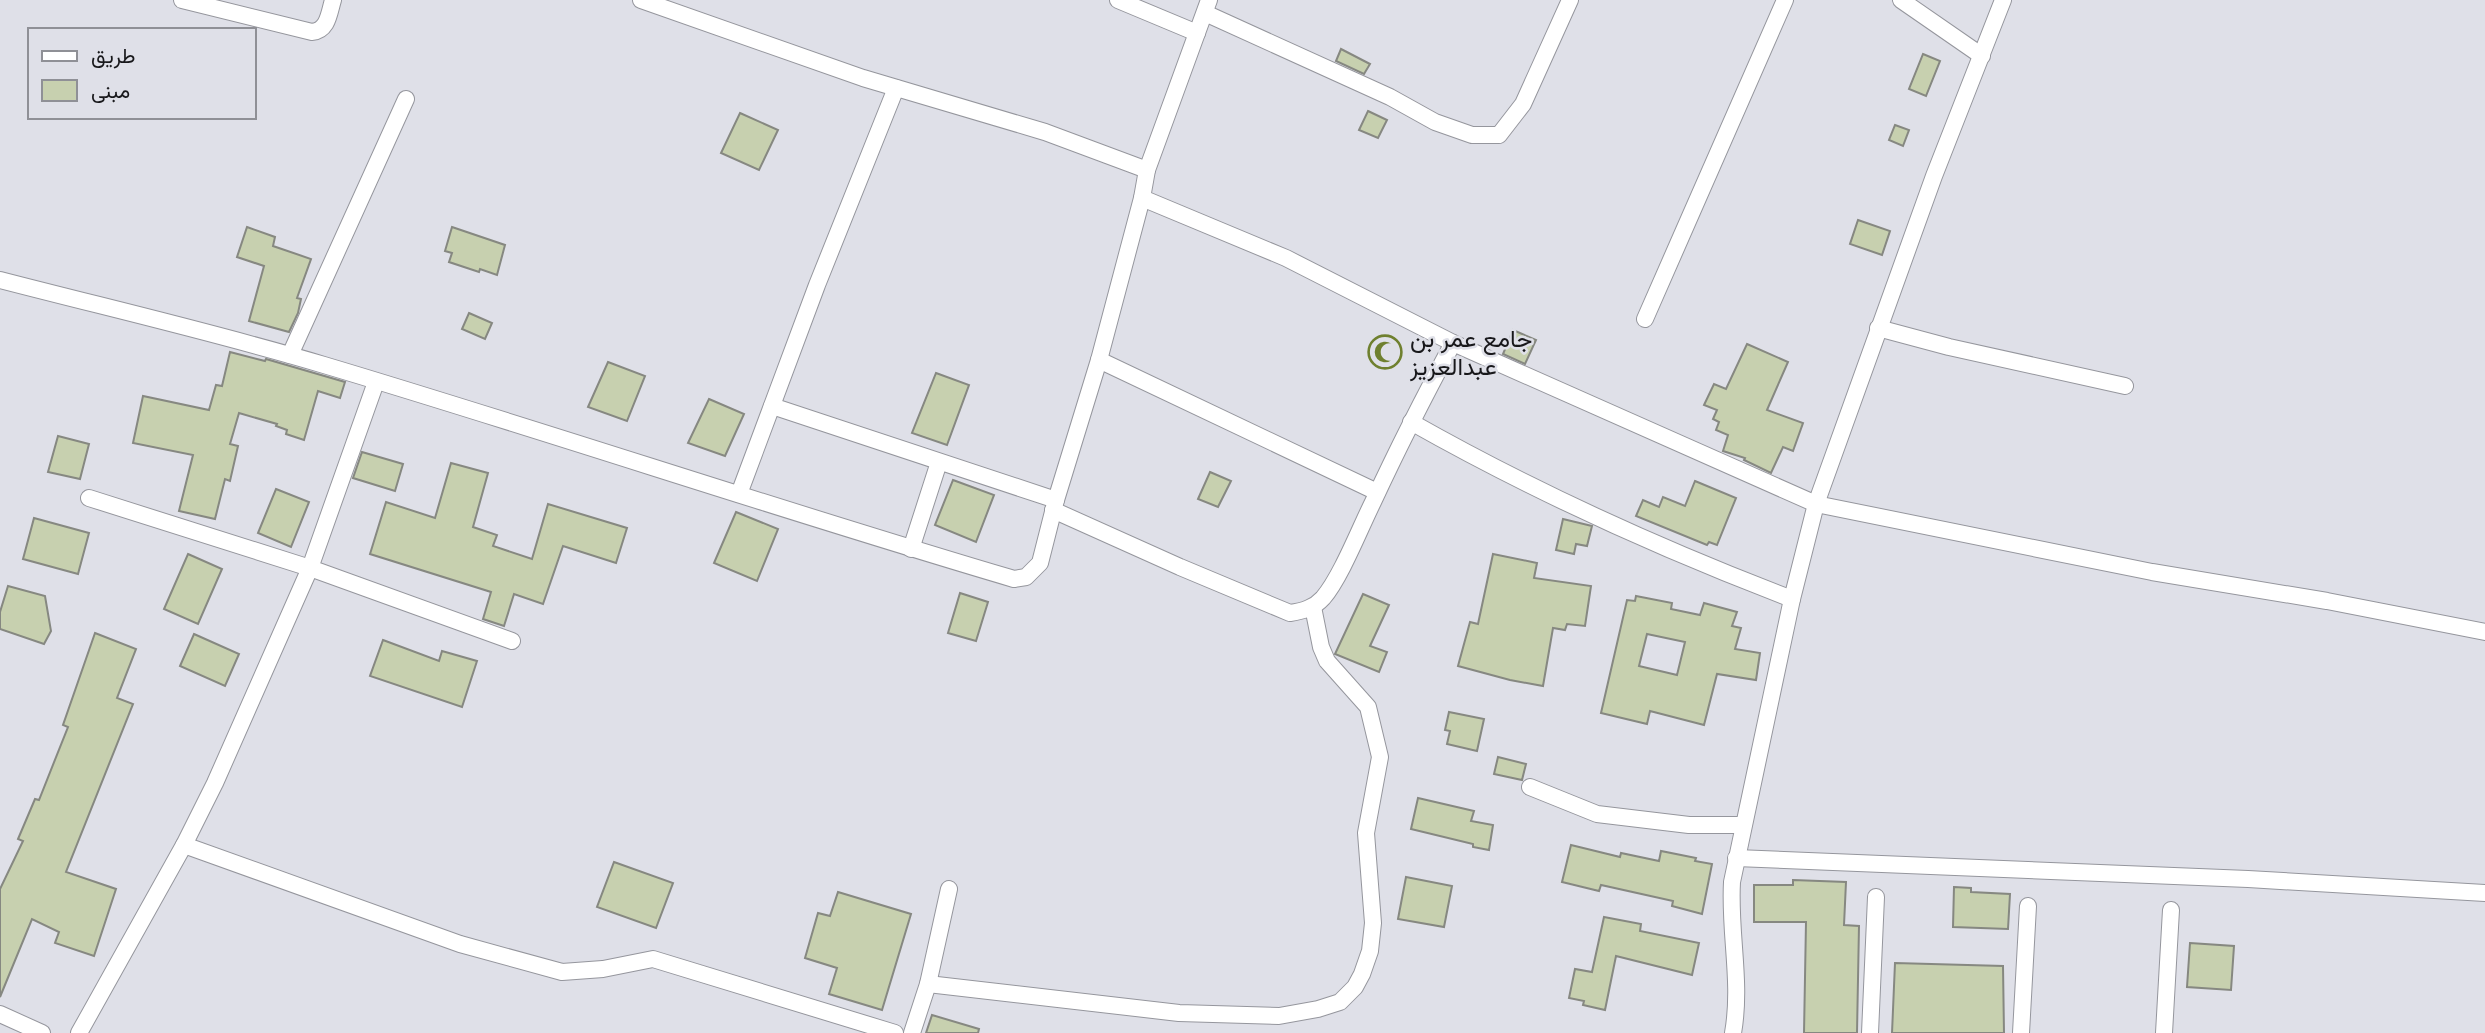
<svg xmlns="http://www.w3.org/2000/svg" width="2485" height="1033" viewBox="0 0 2485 1033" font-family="Poppins,Vazirmatn,sans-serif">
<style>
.building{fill:#c7d0af;stroke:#868881;stroke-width:2;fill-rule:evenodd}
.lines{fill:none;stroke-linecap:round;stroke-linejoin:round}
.street-casing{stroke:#95969d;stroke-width:18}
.street{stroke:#fff;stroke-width:16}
.labels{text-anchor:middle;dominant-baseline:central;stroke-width:5;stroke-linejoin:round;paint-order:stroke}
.poi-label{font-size:24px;fill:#18181b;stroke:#dfe0e8;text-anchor:start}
</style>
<rect width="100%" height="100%" fill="#dfe0e8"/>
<g class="building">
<path d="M1341 49 1370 64 1364 74 1336 61Z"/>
<path d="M1923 54 1940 61 1926 96 1909 89Z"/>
<path d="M1368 111 1387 120 1378 138 1359 130Z"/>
<path d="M740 113 778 130 759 170 721 153Z"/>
<path d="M1895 125 1909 130 1903 146 1889 140Z"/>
<path d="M1858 220 1890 231 1882 255 1850 244Z"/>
<path d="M247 227 275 237 273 246 311 259 297 298 301 299 298 313 289 332 249 321 264 266 237 257Z"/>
<path d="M452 227 505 245 497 275 480 269 479 272 449 262 452 253 445 251Z"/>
<path d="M469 313 492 323 485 339 462 329Z"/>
<path d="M1513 330 1536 340 1525 364 1503 354Z"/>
<path d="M1747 344 1788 362 1767 410 1803 423 1793 451 1783 447 1771 473 1744 460 1745 458 1723 451 1728 435 1716 430 1719 422 1713 419 1717 410 1704 405 1714 384 1726 389Z"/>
<path d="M230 352 265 361 266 359 345 382 340 398 318 391 304 440 286 434 287 430 276 426 277 424 239 413 230 444 238 446 230 481 225 479 215 519 179 511 193 455 133 443 143 396 209 410 216 385 222 386Z"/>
<path d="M608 362 645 376 627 421 588 407Z"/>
<path d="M936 373 969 385 947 445 912 433Z"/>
<path d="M709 399 744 414 725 456 688 443Z"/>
<path d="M58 436 89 444 80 479 48 472Z"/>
<path d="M362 452 403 464 395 491 353 478Z"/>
<path d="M451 463 488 473 473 527 497 535 493 546 532 559 548 504 627 528 616 563 563 546 543 604 514 594 504 626 483 619 491 592 370 554 386 502 435 518Z"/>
<path d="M1210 472 1231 481 1218 507 1198 499Z"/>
<path d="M953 480 994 495 976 542 935 525Z"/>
<path d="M1695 481 1736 498 1717 545 1709 542 1707 545 1636 516 1643 500 1659 507 1663 497 1685 506Z"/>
<path d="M276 489 309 502 291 547 258 533Z"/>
<path d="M736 512 778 529 757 581 714 563Z"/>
<path d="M34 518 89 533 78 574 23 559Z"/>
<path d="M1563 519 1592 526 1587 546 1576 544 1574 554 1556 550Z"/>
<path d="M188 554 222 569 198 624 164 609Z"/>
<path d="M1493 554 1537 563 1534 578 1591 586 1585 626 1567 624 1565 630 1553 628 1543 686 1510 680 1458 666 1470 622 1478 624Z"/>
<path d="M8 586 45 596 51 631 44 644 0 629V612Z"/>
<path d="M960 593 988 602 976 641 948 633Z"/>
<path d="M1363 594 1389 605 1370 646 1387 652 1379 672 1335 654Z"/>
<path d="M1636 596 1672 603 1671 609 1700 615 1704 603 1737 612 1732 626 1741 628 1735 649 1760 653 1756 680 1717 674 1704 725 1650 711 1647 724 1601 713 1627 600 1635 601ZM1647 634 1685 642 1677 675 1639 666Z"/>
<path d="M95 633 136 649 117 698 133 704 66 872 116 889 94 956 55 943 59 932 32 919 0 997V889L23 841 18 839 35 799 39 800 68 727 63 725Z"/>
<path d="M194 634 239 654 225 686 180 666Z"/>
<path d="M383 640 439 661 442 651 477 661 462 707 370 676Z"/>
<path d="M1449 712 1484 719 1477 751 1447 744 1450 731 1445 730Z"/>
<path d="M1498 757 1526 764 1522 780 1494 774Z"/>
<path d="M1418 798 1474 811 1471 821 1493 825 1489 850 1473 847V844L1411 829Z"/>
<path d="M1571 845 1620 857 1621 853 1659 861 1661 851 1696 858 1695 861 1712 864 1702 914 1672 906 1673 901 1601 885 1599 891 1562 882Z"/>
<path d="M614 862 673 883 656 928 597 907Z"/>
<path d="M1406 877 1452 886 1444 927 1398 919Z"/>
<path d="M1793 880 1846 882 1844 925 1859 926 1857 1033H1804L1806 922H1754V885H1793Z"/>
<path d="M1954 887 1971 888V892L2010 894 2008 929 1953 927Z"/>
<path d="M838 892 911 914 882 1010 829 994 837 968 805 958 818 913 830 916Z"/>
<path d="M1604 917 1641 924 1640 931 1699 943 1692 975 1616 956 1605 1010 1583 1005 1584 1001 1569 998 1575 969 1592 972Z"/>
<path d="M2190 943 2234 946 2231 990 2187 987Z"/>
<path d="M1895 963 2003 966 2004 1033H1892Z"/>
<path d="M932 1015 979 1029 978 1033H926Z"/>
</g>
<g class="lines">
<defs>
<g id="street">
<path d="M182 0 312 32C328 31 329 13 333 0"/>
<path d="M641 0 863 78 1045 132 1147 170"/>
<path d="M1118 0 1197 33"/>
<path d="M1901 0 1982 56"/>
<path d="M1205 13 1390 97 1435 122 1472 135H1499L1523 104 1570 0"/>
<path d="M1142 198 1286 258 1453 343 1816 504 2152 572 2327 601 2485 632"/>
<path d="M0 280C108 308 217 333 324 365 555 434 783 511 1014 579L1026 577 1040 563 1056 500 1099 360 1142 198 1147 170 1209 0"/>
<path d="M1645 319 1785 0"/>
<path d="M1878 328 1949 347 2125 386"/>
<path d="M290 355 406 99"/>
<path d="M1099 360 1377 492"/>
<path d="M772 406 1056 500"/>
<path d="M1411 422C1533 491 1661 549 1792 599"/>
<path d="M739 494 817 285 896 88"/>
<path d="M89 498 310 568 512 641"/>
<path d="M1053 510 1180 567 1290 613C1303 611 1314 608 1323 598 1341 577 1360 528 1373 502 1398 448 1425 395 1453 343"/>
<path d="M911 549 939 462"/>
<path d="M1530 787 1597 814 1689 825H1743"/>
<path d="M184 845 460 944 562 972 603 969 653 959 895 1033"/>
<path d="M1736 858 2248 879 2485 893"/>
<path d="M928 984 1179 1013 1279 1016 1318 1009 1340 1002 1355 987 1362 974 1370 951 1373 923 1366 833 1380 757 1368 707 1327 661 1321 647 1313 607"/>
<path d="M0 1014 42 1033"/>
<path d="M79 1033 184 845 215 783 310 568 376 382"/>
<path d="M912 1033 928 984 949 889"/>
<path d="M1733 1033C1742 982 1729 933 1732 882L1792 599 1816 504 1934 176 2003 0"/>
<path d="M1870 1033 1876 897"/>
<path d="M2021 1033 2028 906"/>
<path d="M2164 1033 2171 910"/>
</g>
</defs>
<use href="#street" class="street-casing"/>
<use href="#street" class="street"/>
</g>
<defs>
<symbol id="mosque-ring" viewBox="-11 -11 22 22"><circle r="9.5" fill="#dfe0e8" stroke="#6f802f" stroke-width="1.5"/><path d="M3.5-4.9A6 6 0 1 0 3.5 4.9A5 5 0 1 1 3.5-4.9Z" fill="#6f802f"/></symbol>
</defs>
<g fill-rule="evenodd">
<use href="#mosque-ring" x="1366" y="333" width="38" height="38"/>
</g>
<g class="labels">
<g class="poi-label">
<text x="1410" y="338">جامع عمر بن<tspan x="1410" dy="28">عبدالعزيز</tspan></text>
</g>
</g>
<rect x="28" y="28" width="228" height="91" fill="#dfe0e8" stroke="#8f9096" stroke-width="2"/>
<rect x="42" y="51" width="35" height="10" fill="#ffffff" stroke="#8f9096" stroke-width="2"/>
<text x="91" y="63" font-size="21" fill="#18181b">طريق</text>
<rect x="42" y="80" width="35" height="21" fill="#c7d0af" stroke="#8f9096" stroke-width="2"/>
<text x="91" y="98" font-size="21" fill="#18181b">مبنى</text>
</svg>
